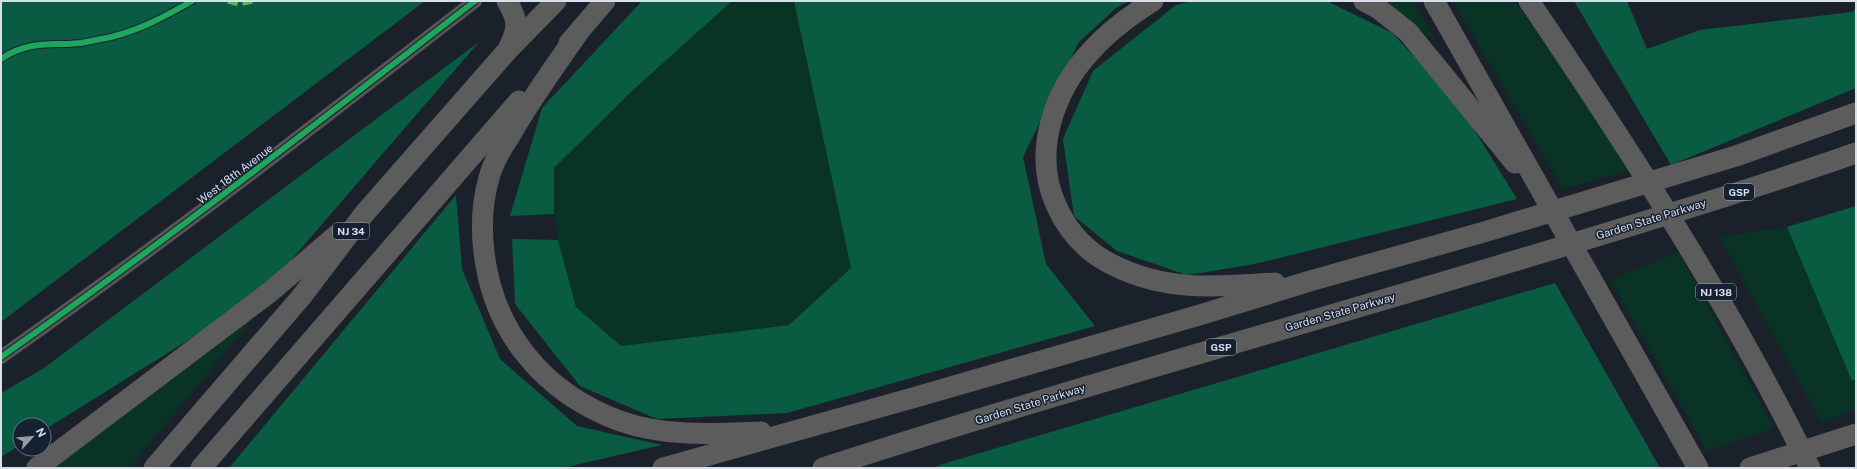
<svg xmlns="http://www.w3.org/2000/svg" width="1857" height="469" viewBox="0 0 1857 469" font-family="'Public Sans',sans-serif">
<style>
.green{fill:#083325}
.forest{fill:#095c41}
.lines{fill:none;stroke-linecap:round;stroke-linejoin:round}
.minor{stroke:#565554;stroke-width:14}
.highway{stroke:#5c5c5d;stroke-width:21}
.quiet{stroke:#58b947;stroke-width:5;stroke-dasharray:10 5;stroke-linecap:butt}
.cycleway-casing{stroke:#152031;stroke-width:8}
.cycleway{stroke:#20a55d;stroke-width:6}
.labels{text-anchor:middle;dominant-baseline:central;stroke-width:3;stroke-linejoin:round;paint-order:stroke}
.shield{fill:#152031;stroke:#9ea6b4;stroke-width:1}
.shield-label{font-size:10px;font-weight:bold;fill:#d8e0ec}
.street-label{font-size:11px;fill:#d8e0ec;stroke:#152031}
</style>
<rect width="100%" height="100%" fill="#1b212b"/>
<g class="green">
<path d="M732 1H794L851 268 789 325 621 346 576 307 558 240 554 214V168L632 91Z"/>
<path d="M1385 1H1413L1437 43Z"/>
<path d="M1453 1H1515L1631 170 1563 189Z"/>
<path d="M1787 227 1852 380 1856 379V409L1822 423 1719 237Z"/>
<path d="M1678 252 1774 428 1707 451 1610 280Z"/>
<path d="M254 317 130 468H49Z"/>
</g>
<g class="forest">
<path d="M1 1H425L1 322Z"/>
<path d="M642 1H732L632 91 554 168V214L510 216 542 108Z"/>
<path d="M794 1H1129L1116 8 1079 42 1023 157 1046 264 1095 326 787 413 657 419 580 386 515 304 512 239 558 240 576 307 621 346 789 325 851 268Z"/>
<path d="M1192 1H1327L1392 33 1457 102 1517 199 1255 264 1187 275 1117 251 1074 216 1063 139 1093 71 1176 5Z"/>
<path d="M1574 1H1627L1647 49 1700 30 1852 12 1856 9V88L1671 165Z"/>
<path d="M479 42 261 295 44 430V425H20V445L1 457V393L44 368Z"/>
<path d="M456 195 462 269 500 359 577 426 662 445 563 468H229Z"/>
<path d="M1856 206V379L1852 381 1787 227Z"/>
<path d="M1555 283 1660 468H932L946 463Z"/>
</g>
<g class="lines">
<path class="minor" d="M1 357C163 243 319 122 475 1"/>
<g class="highway">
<path d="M507 1C518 20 519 27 509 47"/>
<path d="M1153 1C1131 15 1110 30 1092 50 1054 90 1032 152 1056 205 1068 232 1086 252 1113 265 1167 292 1217 287 1275 283"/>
<path d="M1364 1 1379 9 1408 32 1515 163"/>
<path d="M1434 1 1698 468"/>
<path d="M1529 1C1631 152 1730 304 1810 468"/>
<path d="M578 33C555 66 531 99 511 134 502 148 493 162 489 178 482 202 481 227 484 252 493 332 544 393 620 421 665 437 714 434 761 432"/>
<path d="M569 43 605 1"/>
<path d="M37 468 270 292 338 234"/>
<path d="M154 468 302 296 364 214 507 51 556 1"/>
<path d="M201 468 519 101"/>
<path d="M663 468 916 397 1203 314 1310 281 1484 232 1736 156 1856 113"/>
<path d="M823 468C1068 389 1316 321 1561 247 1660 217 1759 187 1856 153"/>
<path d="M1750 468 1856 434"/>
</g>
<path class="quiet" d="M228 1 239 4 253 1"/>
<defs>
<g id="cycleway">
<path d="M1 59C28 40 51 46 81 43 91 41 101 39 111 37 140 30 166 16 192 1"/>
<path d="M1 357C163 243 319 122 475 1"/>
</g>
</defs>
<use href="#cycleway" class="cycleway-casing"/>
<use href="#cycleway" class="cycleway"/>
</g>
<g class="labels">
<g class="shield">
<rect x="1724" y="184" width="30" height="16" rx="3"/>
<rect x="333" y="223" width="36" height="16" rx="3"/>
<rect x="1696" y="284" width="40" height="16" rx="3"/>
<rect x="1206" y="339" width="30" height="16" rx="3"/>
</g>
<g class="shield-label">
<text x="1739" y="192">GSP</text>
<text x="351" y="231">NJ 34</text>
<text x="1716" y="292">NJ 138</text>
<text x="1221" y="347">GSP</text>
</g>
<g class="street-label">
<text transform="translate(235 174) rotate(-37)">West 18th Avenue</text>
<text transform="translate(1651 219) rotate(-17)">Garden State Parkway</text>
<text transform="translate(1340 312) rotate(-16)">Garden State Parkway</text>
<text transform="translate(1030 404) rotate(-17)">Garden State Parkway</text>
</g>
</g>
<rect width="1857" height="469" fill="none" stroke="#d8e0ec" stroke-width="4"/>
<g transform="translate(32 437) rotate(63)"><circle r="19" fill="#152031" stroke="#636d7c"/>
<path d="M0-3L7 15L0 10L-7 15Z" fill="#969da8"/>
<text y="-6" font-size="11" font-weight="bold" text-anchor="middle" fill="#d8e0ec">N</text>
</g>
</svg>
